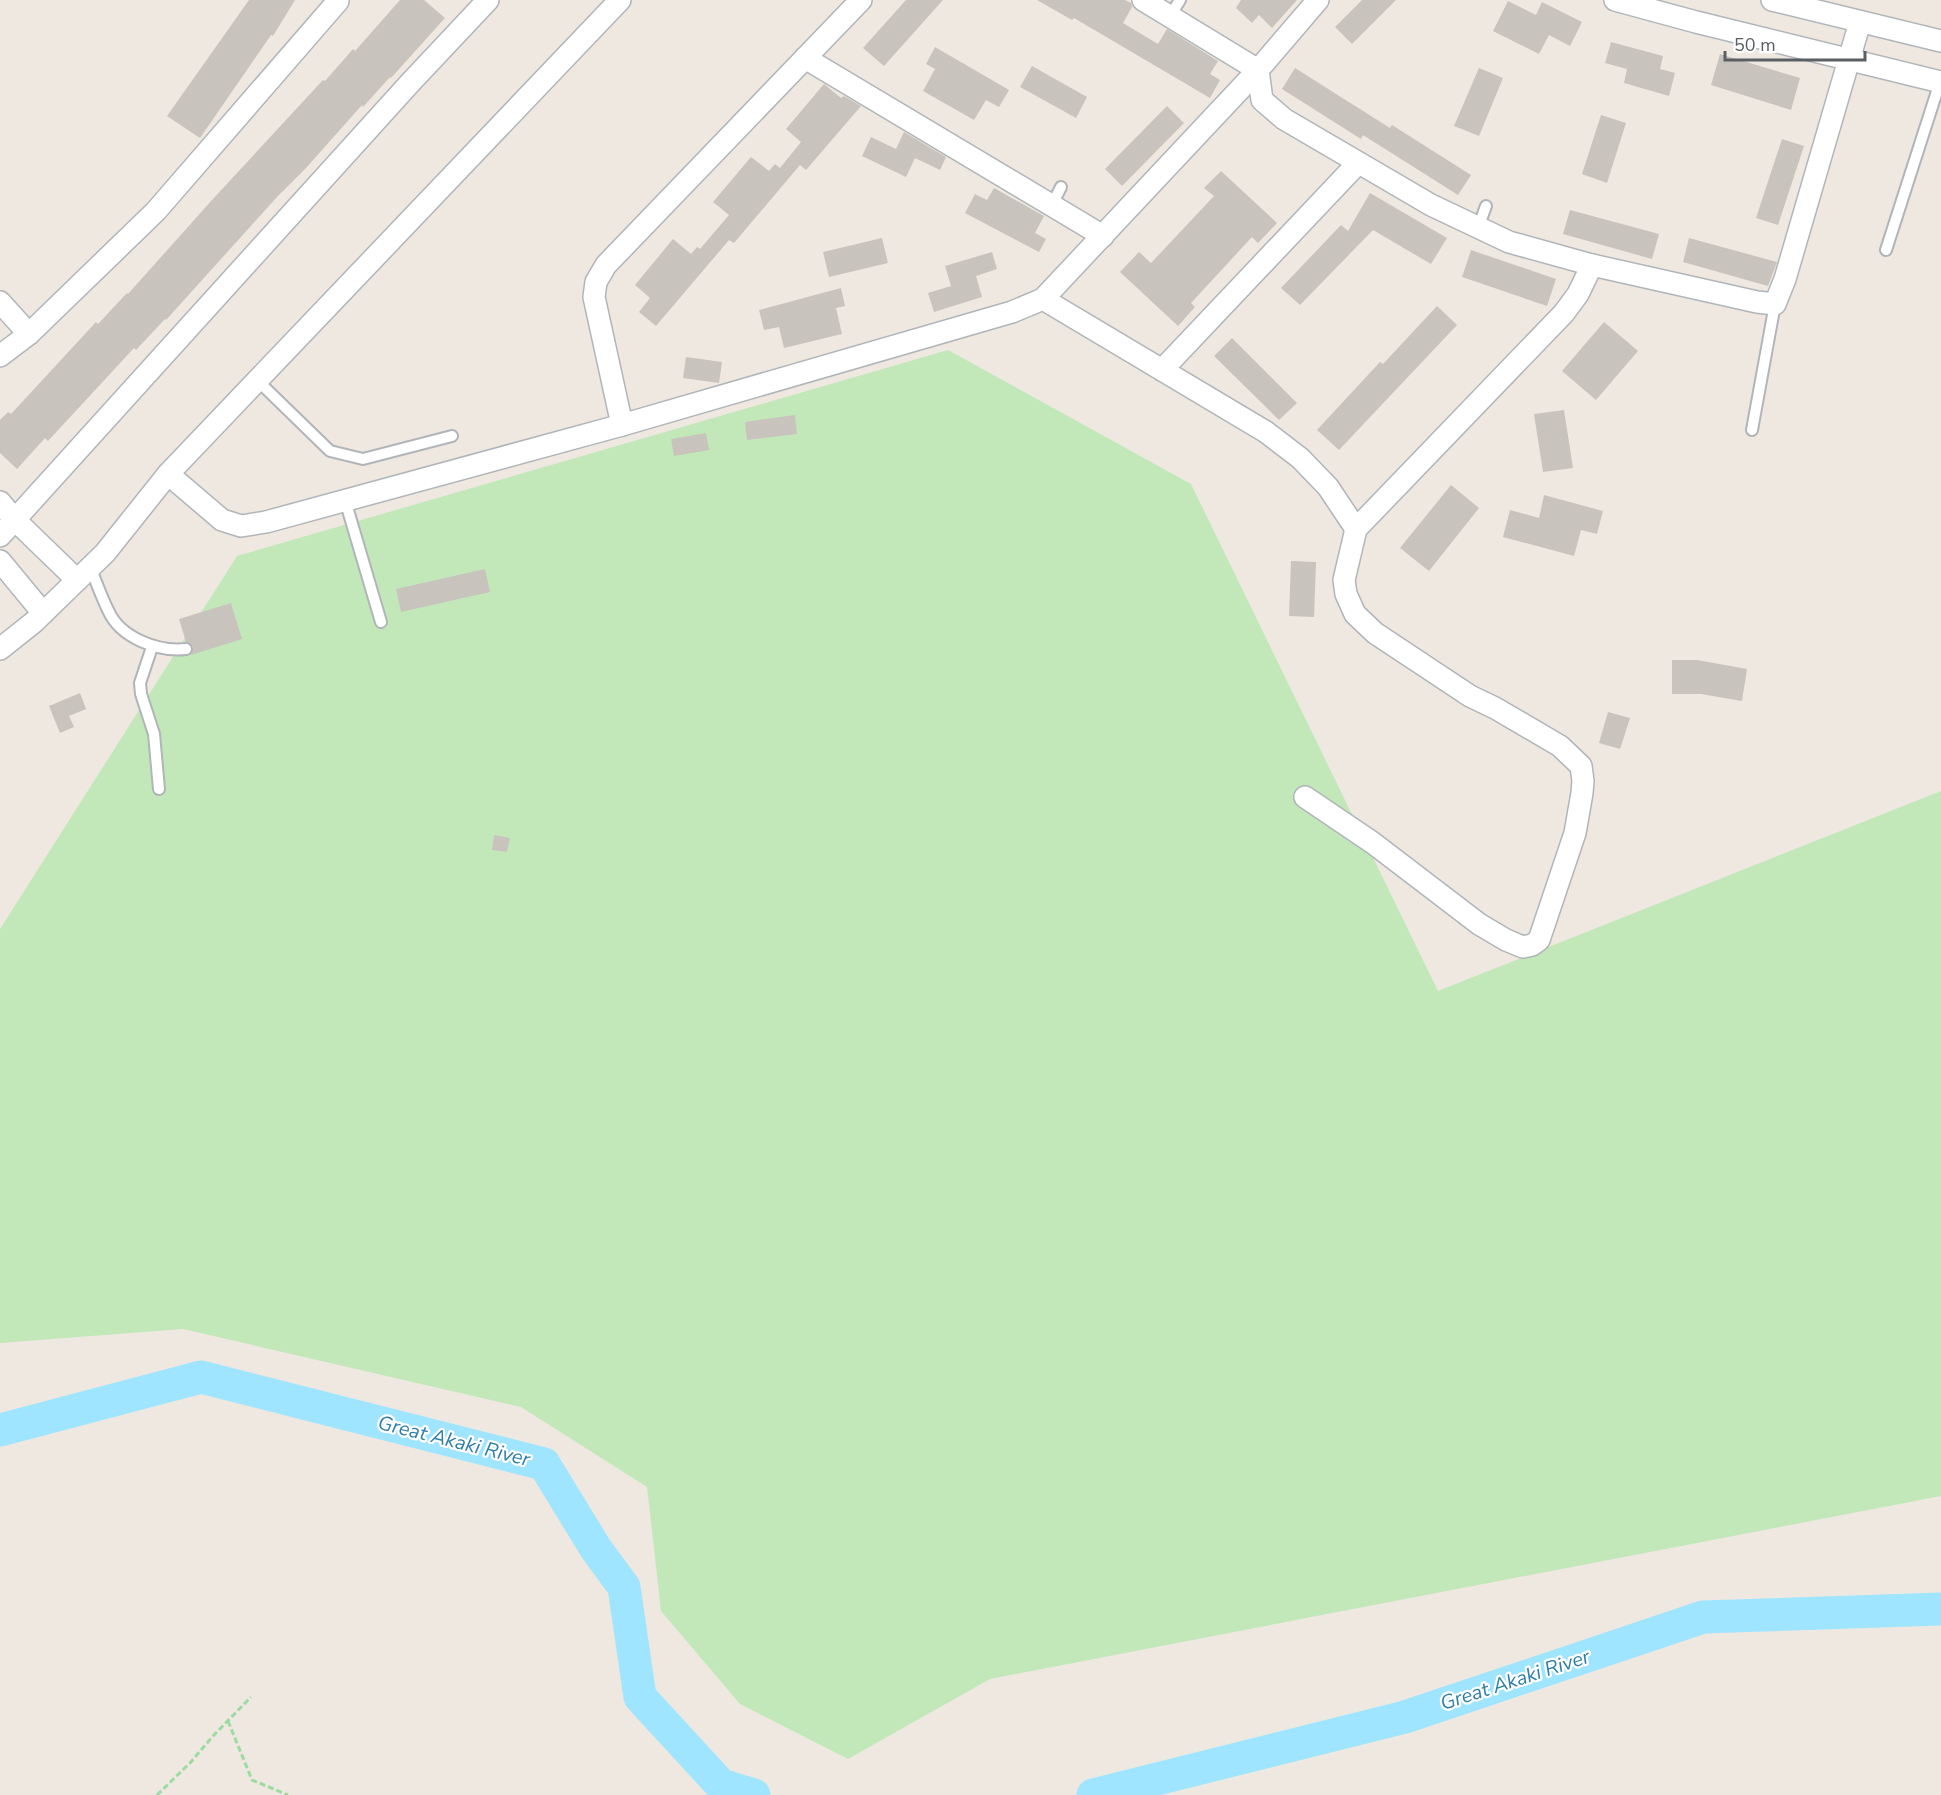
<svg xmlns="http://www.w3.org/2000/svg" width="1941" height="1795" viewBox="0 0 1941 1795" font-family="'Nunito Sans',sans-serif">
<style>
.green{fill:#c2e8ba}
.lines{fill:none;stroke-linecap:round;stroke-linejoin:round}
.river{stroke:#9fe5ff;stroke-width:33}
.building{fill:#c9c3bd}
.lane-casing{stroke:#b1b5b9;stroke-width:14}
.street-casing{stroke:#b1b5b9;stroke-width:24}
.path{stroke:#9cdba1;stroke-width:3;stroke-dasharray:6 3;stroke-linecap:butt}
.lane{stroke:#fff;stroke-width:10}
.street{stroke:#fff;stroke-width:21}
.labels{text-anchor:middle;dominant-baseline:central;stroke-width:4.5;stroke-linejoin:round;paint-order:stroke}
.water-label{font-size:20px;font-style:italic;fill:#2f7ea7;stroke:#fff}
</style>
<rect width="100%" height="100%" fill="#eee8e0"/>
<path class="green" d="M948 350 1191 484 1438 991 1941 791V1496L990 1679 848 1759 740 1704 661 1611 647 1487 521 1407 183 1329 0 1343V929L237 556Z"/>
<g class="lines">
<g class="river">
<path d="M0 1430 201 1377 544 1464 596 1549 624 1587 640 1697 721 1785 754 1795"/>
<path d="M1093 1795 1405 1717 1703 1617 1941 1609"/>
</g>
</g>
<g class="building">
<path d="M249 0H295L273 36 271 35 200 138 167 116Z"/>
<path d="M400 0H424L445 18 391 78 390 77 363 107 362 105 306 168 277 197 166 320 165 319 136 350 134 348 48 441 45 438 17 469 0 453V420L8 412 11 414 96 322 98 324 127 293 128 294 212 200 323 80 325 81 353 49 355 51Z"/>
<path d="M906 0H943L884 66 863 48Z"/>
<path d="M1037 0H1125L1131 3 1132 7 1123 23 1158 44 1167 29 1218 61 1210 74 1220 80 1210 98 1074 18 1072 20Z"/>
<path d="M1241 0H1297L1272 28 1259 15 1252 23 1236 8Z"/>
<path d="M1362 0H1396L1352 44 1335 27Z"/>
<path d="M1508 1 1536 15 1542 2 1582 22 1570 46 1549 35 1539 54 1493 31Z"/>
<path d="M1611 42 1663 56 1660 69 1675 73 1669 96 1624 83 1627 69 1605 63Z"/>
<path d="M935 47 1009 90 999 107 986 100 974 120 923 91 935 69 926 64Z"/>
<path d="M1720 54 1800 78 1791 110 1711 85Z"/>
<path d="M1032 66 1087 97 1076 118 1020 87Z"/>
<path d="M1295 68 1390 128 1392 125 1471 175 1458 195 1363 135 1361 139 1282 89Z"/>
<path d="M1479 68 1503 78 1479 136 1454 126Z"/>
<path d="M824 84 841 98 844 96 861 106 806 170 800 165 734 243 729 240 656 326 639 312 650 298 635 285 673 239 691 254 697 247 700 249 729 215 713 202 751 157 769 171 775 164 780 168 801 142 786 129Z"/>
<path d="M1167 106 1184 123 1122 186 1105 169Z"/>
<path d="M1601 115 1626 123 1607 183 1582 174Z"/>
<path d="M904 132 946 157 940 170 915 158 906 177 862 156 871 137 896 149Z"/>
<path d="M1782 139 1804 146 1778 225 1756 218Z"/>
<path d="M1221 171 1277 223 1258 243 1252 237 1191 303 1195 307 1178 326 1120 272 1139 252 1151 263 1214 196 1204 188Z"/>
<path d="M994 188 1044 216 1035 233 1046 239 1039 252 965 213 975 194 987 200Z"/>
<path d="M1370 193 1447 238 1431 264 1373 230 1300 305 1281 288 1341 225 1348 231Z"/>
<path d="M1570 210 1659 234 1652 259 1563 234Z"/>
<path d="M882 238 888 263 829 277 823 252Z"/>
<path d="M1689 238 1777 262 1768 286 1683 262Z"/>
<path d="M1471 250 1556 279 1547 306 1462 277Z"/>
<path d="M992 252 997 269 976 276 982 297 934 312 928 293 951 286 945 266Z"/>
<path d="M841 288 845 306 836 308 842 334 784 348 779 327 764 330 759 310Z"/>
<path d="M1437 306 1457 325 1339 450 1317 430 1380 362 1383 364Z"/>
<path d="M1604 322 1638 351 1596 400 1562 371Z"/>
<path d="M1232 338 1297 403 1279 420 1214 356Z"/>
<path d="M686 357 722 362 719 383 683 378Z"/>
<path d="M1564 410 1573 468 1543 472 1534 414Z"/>
<path d="M795 415 797 434 747 440 745 422Z"/>
<path d="M706 433 709 450 674 456 671 439Z"/>
<path d="M1451 485 1479 508 1429 571 1400 548Z"/>
<path d="M1544 495 1603 511 1597 534 1581 530 1574 556 1503 537 1510 510 1539 518Z"/>
<path d="M1291 561 1316 562 1314 617 1289 616Z"/>
<path d="M485 569 490 592 401 612 396 589Z"/>
<path d="M231 603 242 639 191 655 193 649V646L186 642 179 619Z"/>
<path d="M1672 660H1697L1747 669 1742 701 1701 694H1672Z"/>
<path d="M80 693 86 709 69 716 74 727 60 733 49 706Z"/>
<path d="M1608 712 1630 718 1620 749 1599 743Z"/>
<path d="M494 835 510 838 507 852 492 850Z"/>
</g>
<g class="lines">
<defs>
<g id="lane">
<path d="M1170 16 1180 0"/>
<path d="M1052 205 1061 187"/>
<path d="M1478 228 1486 206"/>
<path d="M1886 250 1940 82"/>
<path d="M258 381 330 451 363 459 452 436"/>
<path d="M1752 430 1775 304"/>
<path d="M345 500 381 622"/>
<path d="M90 567C96 581 101 596 108 610 120 638 158 652 186 649"/>
<path d="M152 647 140 683 141 694 154 734 159 789"/>
</g>
<g id="street">
<path d="M1143 0 1258 70 1262 100 1284 119 1431 205 1509 242 1592 265 1757 302 1775 304 1785 279 1860 22"/>
<path d="M1615 0 1696 22 1941 82"/>
<path d="M1772 0 1941 41"/>
<path d="M805 58 1103 236"/>
<path d="M1043 299 1266 432 1300 458 1328 487 1356 529"/>
<path d="M0 302 29 334"/>
<path d="M0 356 29 334 156 211 338 1"/>
<path d="M1162 370 1358 163"/>
<path d="M622 425 594 297 596 282 606 265 861 0"/>
<path d="M168 474 222 520 241 526 266 522 622 425 1012 312 1043 299 1258 70 1318 0"/>
<path d="M0 502 15 520 77 580"/>
<path d="M0 536 410 83 488 0"/>
<path d="M0 561 43 613"/>
<path d="M0 649 34 622 105 553 168 474 620 0"/>
<path d="M1305 797 1373 843 1479 924 1506 940 1523 947 1532 945 1539 940 1575 833 1582 793 1583 781 1581 766 1560 746 1495 708 1470 696 1375 633 1355 614 1346 594 1344 580 1356 529 1564 313 1578 294 1592 265"/>
</g>
</defs>
<use href="#lane" class="lane-casing"/>
<use href="#street" class="street-casing"/>
<g class="path">
<path d="M228 1721 252 1780 288 1795"/>
<path d="M157 1795 190 1763 213 1736 251 1697"/>
</g>
<use href="#lane" class="lane"/>
<use href="#street" class="street"/>
</g>
<g class="labels">
<g class="water-label">
<text transform="translate(454 1441) rotate(14)">Great Akaki River</text>
<text transform="translate(1515 1680) rotate(-18)">Great Akaki River</text>
</g>
</g>
<path d="M1725 51v9h140v-9" fill="none" stroke="#595f63" stroke-width="3"/>
<text x="1734" y="51" font-size="18" fill="#595f63" stroke="#ffffff" stroke-width="4.5" paint-order="stroke">50 m</text>
</svg>
